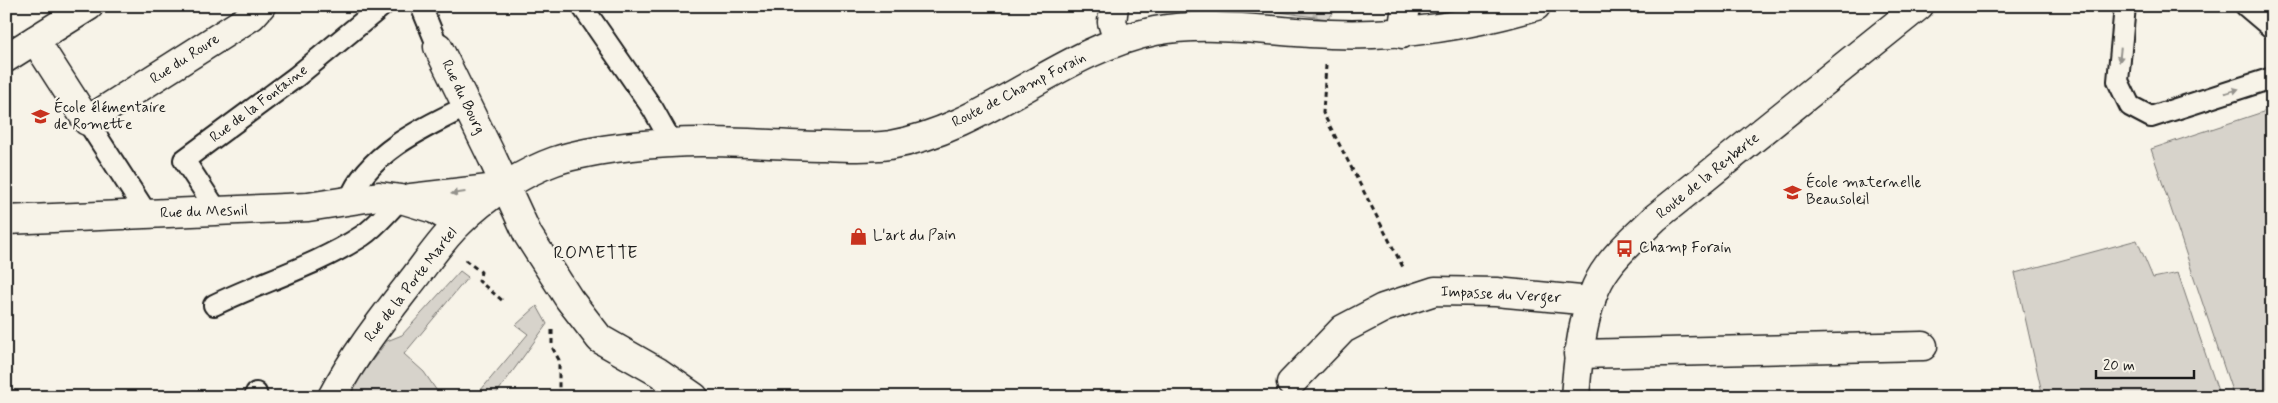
<svg xmlns="http://www.w3.org/2000/svg" width="2278" height="403" viewBox="0 0 2278 403" font-family="Mynerve,sans-serif">
<style>
.green{fill:#d7d3cb;stroke:#7a7874}
.cemetery{fill:url(#cemetery-stones);stroke:#7a7874}
.lines{fill:none;stroke-linecap:round;stroke-linejoin:round}
.service-casing{stroke:#1c1c1c;stroke-width:24}
.minor-casing{stroke:#1c1c1c;stroke-width:31}
.tertiary-casing{stroke:#1c1c1c;stroke-width:31}
.secondary-casing{stroke:#1c1c1c;stroke-width:31}
.path{stroke:#1c1c1c;stroke-width:3;stroke-dasharray:5 4;stroke-linecap:butt}
.service{stroke:#f7f3e8;stroke-width:20}
.minor{stroke:#f7f3e8;stroke-width:28}
.tertiary{stroke:#f7f3e8;stroke-width:28}
.secondary{stroke:#f7f3e8;stroke-width:28}
.oneway{fill:#94928c}
.labels{text-anchor:middle;dominant-baseline:central;stroke-width:4.5;stroke-linejoin:round;paint-order:stroke}
.street-label{font-size:15px;fill:#1c1c1c;stroke:#f7f3e8}
.poi-label{font-size:15px;fill:#1c1c1c;stroke:#f7f3e8;text-anchor:start}
.quarter-label{font-size:18px;letter-spacing:1px;fill:#1c1c1c;stroke:#f7f3e8}
</style>
<defs>
<pattern id="cemetery-stones" width="16" height="16" patternUnits="userSpaceOnUse" patternTransform="scale(1.25)"><rect width="16" height="16" fill="#d7d3cb"/><path d="M2 7V4a2 2 0 0 1 4 0v3zM10 15v-3a2 2 0 0 1 4 0v3z" fill="#b8b5ae"/></pattern>
</defs>
<rect width="100%" height="100%" fill="#f7f3e8"/>
<filter id="ink" filterUnits="userSpaceOnUse"><feTurbulence type="fractalNoise" baseFrequency=".02" numOctaves="2"/><feDisplacementMap in="SourceGraphic" scale="10" xChannelSelector="R" yChannelSelector="G"/><feConvolveMatrix kernelMatrix="1 2 1 2 8 2 1 2 1" color-interpolation-filters="sRGB"/></filter>
<g filter="url(#ink)">
<g class="green">
<path d="M2272 109V397H2234L2151 149Z"/>
<path d="M2137 240 2153 278 2178 273 2220 397H2043L2015 273Z"/>
<path d="M460 271 468 277 404 354 424 372 441 397H351L355 383 387 341 402 335Z"/>
<path d="M537 306 547 324 494 397H475L528 334 516 325Z"/>
</g>
<path class="cemetery" d="M1238 6H1339L1328 19Z"/>
<g class="lines">
<defs>
<g id="service">
<path d="M421 6 438 47"/>
<path d="M582 6 653 109 672 143"/>
<path d="M2125 6 2118 81 2130 106 2151 117 2272 78"/>
<path d="M2246 6 2272 28"/>
<path d="M87 121 147 214"/>
<path d="M349 201C367 153 424 127 468 106"/>
<path d="M218 212 184 160 296 77 382 6"/>
<path d="M214 305C263 281 316 266 362 236 376 227 388 211 401 199"/>
<path d="M256 393 257 397"/>
</g>
<g id="minor">
<path d="M1114 6 1112 22 1118 41"/>
<path d="M1402 34 1406 6"/>
<path d="M35 40 87 121 252 16 261 6"/>
<path d="M438 47 492 157 528 235 569 299 600 339 658 372 694 397"/>
<path d="M411 198 506 187"/>
<path d="M6 220 308 207 379 196 401 199 434 209 458 223"/>
<path d="M1578 354 1923 346"/>
<path d="M1291 383 1343 329 1383 308 1435 291 1496 292 1591 301"/>
</g>
<path id="tertiary" d="M6 58 89 6"/>
<g id="secondary">
<path d="M332 397C353 357 380 322 408 286 425 265 440 241 459 223 484 198 521 173 555 161 594 148 660 142 702 142 742 142 783 145 823 146 846 147 868 148 890 145 986 129 1060 50 1155 31 1208 21 1275 32 1330 34 1401 37 1468 26 1536 6"/>
<path d="M1575 397C1578 358 1583 300 1607 268 1620 249 1639 234 1655 218L1919 6"/>
</g>
</defs>
<use href="#service" class="service-casing"/>
<use href="#minor" class="minor-casing"/>
<use href="#tertiary" class="tertiary-casing"/>
<use href="#secondary" class="secondary-casing"/>
<g class="path">
<path d="M1326 65 1323 113 1404 269"/>
<path d="M465 260 481 272 479 281 503 301"/>
<path d="M552 330V347L559 360V397"/>
</g>
<use href="#service" class="service"/>
<use href="#minor" class="minor"/>
<use href="#tertiary" class="tertiary"/>
<use href="#secondary" class="secondary"/>
</g>
<defs><path id="oneway-solid" d="M-6-.8H1V-3.2L6.5 0L1 3.2V.8H-6Z" transform="scale(1.25)"/></defs>
<g class="oneway">
<use href="#oneway-solid" transform="translate(2120 55) rotate(96)"/>
<use href="#oneway-solid" transform="translate(2232 91) rotate(-18)"/>
<use href="#oneway-solid" transform="translate(458 193) rotate(173)"/>
</g>
</g>
<defs>
<symbol id="school-bare" viewBox="-9 -9 18 18"><path d="M0-5L7-2L0 1L-7-2ZM-4 1L0 2.5L4 1V4Q0 6-4 4Z" fill="#c8321e" stroke="#f7f3e8" stroke-width="2.5" paint-order="stroke"/></symbol>
<symbol id="shop-bare" viewBox="-9 -9 18 18"><path d="M-5-2.5h2.3a2.7 3.5 0 0 1 5.4 0H5L5.5 6h-11ZM-1.5-2.5h3a1.5 2.3 0 0 0-3 0Z" fill="#c8321e" stroke="#f7f3e8" stroke-width="2.5" paint-order="stroke"/></symbol>
<symbol id="bus-bare" viewBox="-9 -9 18 18"><path d="M-5-6H5V4H4V6H2V4H-2V6H-4V4H-5ZM-3.5-4V0h7V-4ZM-3.5 1.2v1.5H-2V1.2ZM2 1.2v1.5H3.5V1.2Z" fill="#c8321e" stroke="#f7f3e8" stroke-width="2.5" paint-order="stroke"/></symbol>
</defs>
<g fill-rule="evenodd">
<use href="#school-bare" x="28" y="104" width="25" height="25"/>
<use href="#school-bare" x="1780" y="180" width="25" height="25"/>
<use href="#shop-bare" x="846" y="224" width="25" height="25"/>
<use href="#bus-bare" x="1612" y="236" width="25" height="25"/>
</g>
<g class="labels">
<g class="street-label">
<text transform="translate(185 59) rotate(-33)">Rue du Roure</text>
<text transform="translate(1019 90) rotate(-27)">Route de Champ Forain</text>
<text transform="translate(463 97) rotate(64)">Rue du Bourg</text>
<text transform="translate(259 104) rotate(-37)">Rue de la Fontaine</text>
<text transform="translate(1708 176) rotate(-39)">Route de la Reyberte</text>
<text transform="translate(204 212) rotate(-2)">Rue du Mesnil</text>
<text transform="translate(411 285) rotate(-52)">Rue de la Porte Martel</text>
<text transform="translate(1501 295) rotate(3)">Impasse du Verger</text>
</g>
<g class="poi-label">
<text x="54" y="108">École élémentaire<tspan x="54" dy="17">de Romette</tspan></text>
<text x="1806" y="183">École maternelle<tspan x="1806" dy="17">Beausoleil</tspan></text>
<text x="873" y="236">L'art du Pain</text>
<text x="1639" y="248">Champ Forain</text>
</g>
<g class="quarter-label">
<text x="596" y="253">ROMETTE</text>
</g>
</g>
<rect width="2278" height="403" fill="none" stroke="#f7f3e8" stroke-width="25"/>
<rect x="12" y="12" width="2253" height="378" fill="none" stroke="#1c1c1c" stroke-width="2" filter="url(#ink)"/>
<path d="M2096 370v8h98v-8" fill="none" stroke="#1c1c1c" stroke-width="2.5"/>
<text x="2103" y="370" font-size="15" fill="#1c1c1c" stroke="#f7f3e8" stroke-width="4" paint-order="stroke">20 m</text>
</svg>
